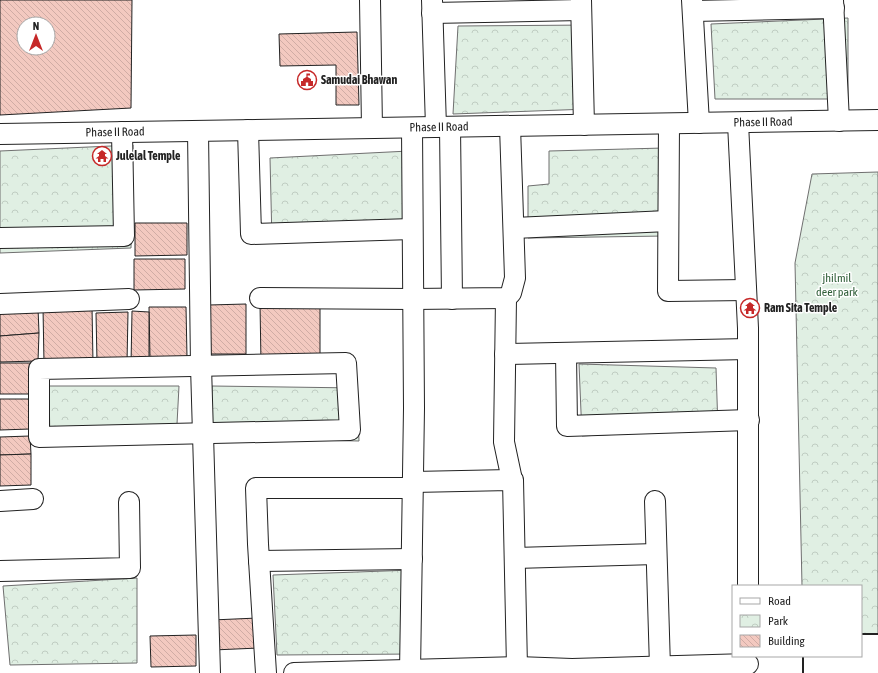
<svg xmlns="http://www.w3.org/2000/svg" width="878" height="673" viewBox="0 0 878 673" font-family="'Asap Condensed',sans-serif">
<style>
.park{fill:url(#park-crowns);stroke:#6f6f6f}
.building{fill:url(#building-back-hatch);stroke:#222;fill-rule:evenodd}
.lines{fill:none;stroke-linecap:round;stroke-linejoin:round}
.minor-casing{stroke:#222;stroke-width:22}
.minor{stroke:#fff;stroke-width:20}
.wall{stroke:#222;stroke-width:2}
.labels{text-anchor:middle;dominant-baseline:central;stroke-width:3;stroke-linejoin:round;paint-order:stroke}
.poi-label{font-size:12px;font-weight:bold;fill:#222;stroke:#fff;text-anchor:start}
.street-label{font-size:12px;fill:#222;stroke:#fff}
.park-label{font-size:12px;fill:#2f5e38;stroke:#fff}
</style>
<defs>
<pattern id="park-crowns" width="20" height="18" patternUnits="userSpaceOnUse"><rect width="20" height="18" fill="#e0efe3"/><path d="M2 6a3 3 0 1 1 6 0M12 15a3 3 0 1 1 6 0" fill="none" stroke="#c0cdc2"/></pattern>
<pattern id="building-back-hatch" width="6" height="6" patternUnits="userSpaceOnUse"><rect width="6" height="6" fill="#f3c9c0"/><path d="M-1 5l2 2M0 0l6 6M5-1l2 2" fill="none" stroke="#d0aca5"/></pattern>
</defs>
<rect width="100%" height="100%" fill="#fff"/>
<g class="park">
<path d="M848 18V99H715L711 24Z"/>
<path d="M591 25 589 109 453 114 458 26Z"/>
<path d="M133 145 131 248 0 253V151Z"/>
<path d="M664 148 665 236 528 238V186L549 184V151Z"/>
<path d="M409 151 407 237 272 242 270 158Z"/>
<path d="M878 172V634H861V586H802L795 263 812 174Z"/>
<path d="M579 364 716 368 718 429 582 436Z"/>
<path d="M49 386H179L176 443 50 446Z"/>
<path d="M212 386 357 388 359 441 209 438Z"/>
<path d="M413 570V654L277 655 273 575Z"/>
<path d="M137 578V663L10 665 3 586Z"/>
</g>
<g class="building">
<path d="M0 0H132L131 108 0 115ZM24 24H48V48H24Z"/>
<path d="M357 32 359 105H336V65L280 66 279 34Z"/>
<path d="M135 223H187V255L135 256Z"/>
<path d="M134 259H185V289L134 290Z"/>
<path d="M246 304V354H210L209 305Z"/>
<path d="M260 304H320V363H261Z"/>
<path d="M92 307 93 363H44L43 308Z"/>
<path d="M149 307H186L187 357 150 358Z"/>
<path d="M38 308 39 333 0 336V310Z"/>
<path d="M132 311 149 312V364L131 365Z"/>
<path d="M128 312 127 363 97 362 96 313Z"/>
<path d="M39 333 38 361 0 362V336Z"/>
<rect x="0" y="363" width="35" height="31"/>
<path d="M0 399H30V429L0 430Z"/>
<path d="M30 436 31 454 0 455V437Z"/>
<path d="M31 454V485L0 486V455Z"/>
<path d="M258 618 259 648 213 650 212 620Z"/>
<path d="M196 635V666L151 667 150 636Z"/>
</g>
<g class="lines">
<defs>
<g id="minor">
<path d="M370 0 372 128"/>
<path d="M432 0 436 127"/>
<path d="M581 0 584 125"/>
<path d="M692 0 699 123"/>
<path d="M833 0 839 121"/>
<path d="M693 11 834 8"/>
<path d="M432 13 581 10"/>
<path d="M738 123 748 328V586"/>
<path d="M669 124 668 291 746 290"/>
<path d="M450 127 452 299"/>
<path d="M248 130 251 234 412 229"/>
<path d="M198 131 201 366 210 673"/>
<path d="M0 134 878 120"/>
<path d="M514 228 668 221"/>
<path d="M0 238 124 236 122 132"/>
<path d="M260 298 413 299 506 298 511 293 515 278 510 126"/>
<path d="M506 298 504 442 512 480"/>
<path d="M0 304 129 299"/>
<path d="M566 353 567 426 749 420"/>
<path d="M505 354 748 349"/>
<path d="M346 363 350 430 39 437V369Z"/>
<path d="M413 482 513 480 517 667"/>
<path d="M0 501 33 499"/>
<path d="M655 501 660 667"/>
<path d="M515 558 656 554"/>
<path d="M259 561 412 559"/>
<path d="M0 571 130 568 129 502"/>
<path d="M266 673 258 544 256 488H413"/>
<path d="M294 673 517 667 572 669 748 664"/>
<path d="M410 673 414 408 412 128"/>
</g>
</defs>
<use href="#minor" class="minor-casing"/>
<use href="#minor" class="minor"/>
<g class="wall">
<path d="M861 634H878"/>
<path d="M803 656V673"/>
</g>
</g>
<defs>
<symbol id="civic-ring" viewBox="-11 -11 22 22"><circle r="9.5" fill="#fff" stroke="#c62828" stroke-width="1.5"/><path d="M-.6-6.5H3V-4.5H.6V-3L4-1V1h2V6H-6V1h2V-1L-.6-3ZM-1.2 2.5V6h2.4V2.5Z" fill="#c62828"/></symbol>
<symbol id="temple-ring" viewBox="-11 -11 22 22"><circle r="9.5" fill="#fff" stroke="#c62828" stroke-width="1.5"/><path d="M0-6L5-2H3V0L6.5 2.5H4V6H1.5V3h-3V6H-4V2.5H-6.5L-3 0V-2H-5Z" fill="#c62828"/></symbol>
</defs>
<g fill-rule="evenodd">
<use href="#civic-ring" x="296" y="69" width="22" height="22"/>
<use href="#temple-ring" x="91" y="145" width="22" height="22"/>
<use href="#temple-ring" x="739" y="297" width="22" height="22"/>
</g>
<g class="labels">
<g class="poi-label">
<text x="321" y="80">Samudai Bhawan</text>
<text x="116" y="156">Julelal Temple</text>
<text x="764" y="308">Ram Sita Temple</text>
</g>
<g class="street-label">
<text transform="translate(763 122) rotate(-1)">Phase II Road</text>
<text transform="translate(439 127) rotate(-1)">Phase II Road</text>
<text transform="translate(115 132) rotate(-1)">Phase II Road</text>
</g>
<g class="park-label">
<text x="837" y="278">jhilmil<tspan x="837" dy="14">deer park</tspan></text>
</g>
</g>
<rect x="732" y="585" width="130" height="72" fill="#ffffff" stroke="#a7a7a7"/>
<rect x="740" y="598" width="20" height="6" fill="#ffffff" stroke="#a7a7a7"/>
<text x="768" y="605" font-size="12" fill="#222222">Road</text>
<rect x="740" y="615" width="20" height="12" fill="url(#park-crowns)" stroke="#a7a7a7"/>
<text x="768" y="625" font-size="12" fill="#222222">Park</text>
<rect x="740" y="635" width="20" height="12" fill="url(#building-back-hatch)" stroke="#a7a7a7"/>
<text x="768" y="645" font-size="12" fill="#222222">Building</text>
<g transform="translate(36 36)"><circle r="19" fill="#ffffff" stroke="#a7a7a7"/>
<path d="M0-3L7 15L0 10L-7 15Z" fill="#c62828"/>
<text y="-6" font-size="11" font-weight="bold" text-anchor="middle" fill="#222222">N</text>
</g>
</svg>
